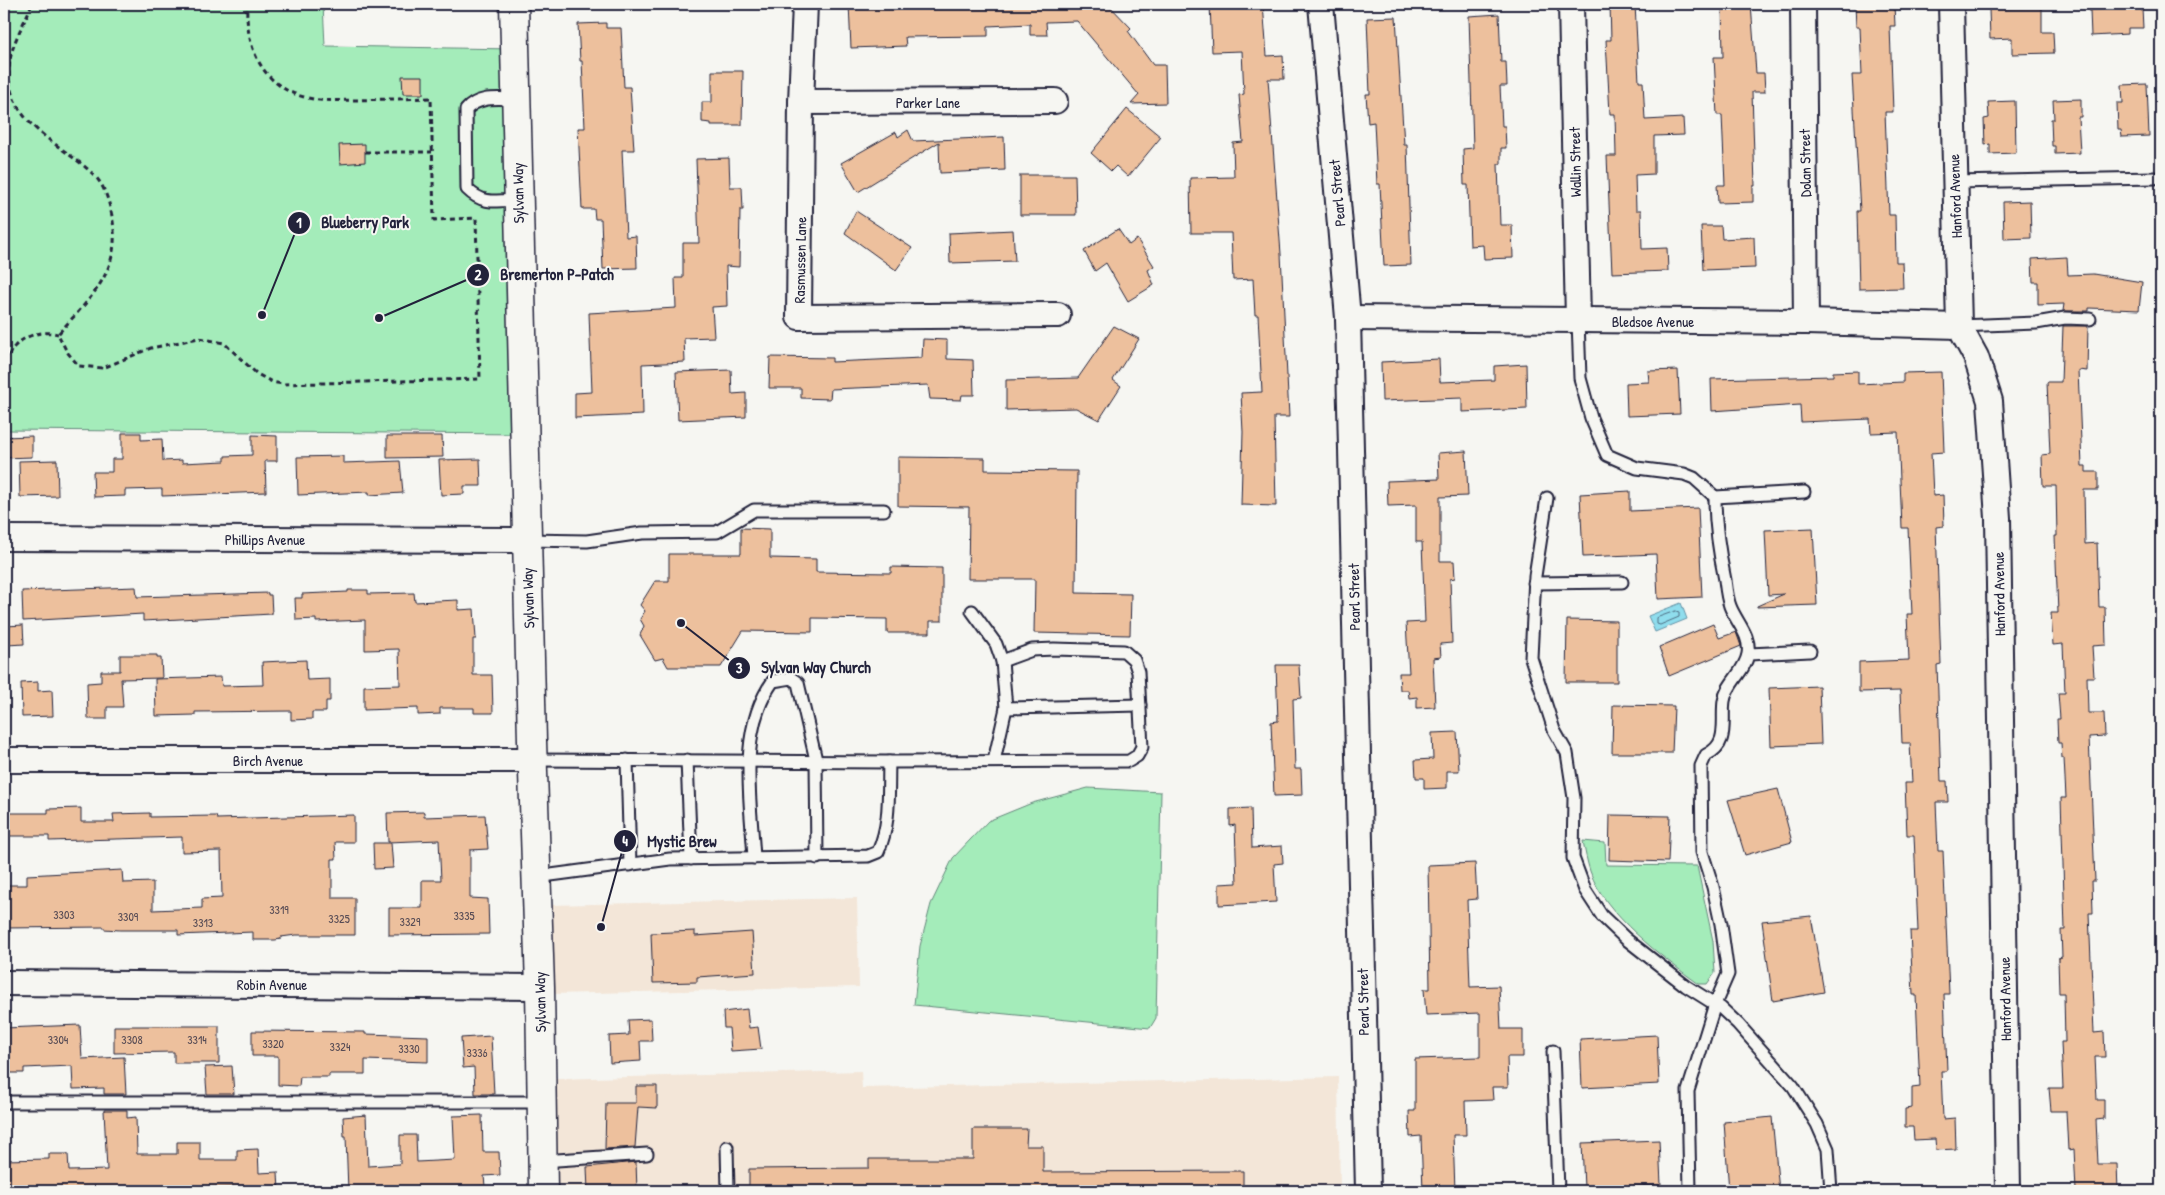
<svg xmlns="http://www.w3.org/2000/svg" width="2165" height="1195" viewBox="0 0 2165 1195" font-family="'Patrick Hand',sans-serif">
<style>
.built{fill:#f3e6d8}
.green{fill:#a4ecba;stroke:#63877a}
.water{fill:#8fdded;stroke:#6392a6}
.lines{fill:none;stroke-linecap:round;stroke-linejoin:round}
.shore{stroke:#4e6d82;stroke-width:1}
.building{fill:#edc09d;stroke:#22223b}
.service-casing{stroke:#22223b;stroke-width:15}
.minor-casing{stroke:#22223b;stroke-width:28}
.secondary-casing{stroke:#22223b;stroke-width:31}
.path{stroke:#22223b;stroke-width:3;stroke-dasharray:5 4;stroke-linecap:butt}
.service{stroke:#f6f6f2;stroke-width:11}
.minor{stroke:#f6f6f2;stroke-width:24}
.secondary{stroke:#f6f6f2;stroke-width:28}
.labels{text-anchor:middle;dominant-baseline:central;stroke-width:4;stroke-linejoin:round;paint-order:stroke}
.number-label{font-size:12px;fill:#554a54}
.street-label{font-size:15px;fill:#22223b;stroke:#f6f6f2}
.leader{fill:none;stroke:#22223b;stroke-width:2}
.callout-dot{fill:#22223b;stroke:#f6f6f2;stroke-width:2}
.mark-label{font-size:15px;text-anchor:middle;font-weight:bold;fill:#fff}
.callout-label{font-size:16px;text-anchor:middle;font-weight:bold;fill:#22223b;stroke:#f6f6f2;stroke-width:4;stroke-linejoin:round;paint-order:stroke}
</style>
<rect width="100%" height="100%" fill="#f6f6f2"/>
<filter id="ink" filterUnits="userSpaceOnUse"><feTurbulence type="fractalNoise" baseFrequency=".02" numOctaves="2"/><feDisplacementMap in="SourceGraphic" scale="10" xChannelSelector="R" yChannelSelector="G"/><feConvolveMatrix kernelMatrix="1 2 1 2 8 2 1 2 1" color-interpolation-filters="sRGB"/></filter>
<g filter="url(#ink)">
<g class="built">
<path d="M857 898 859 987 551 994 549 905Z"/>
<path d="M861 1071 862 1088 1338 1077 1340 1191H556L554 1079Z"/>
</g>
<g class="green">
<path d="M4 4H323L325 46 515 49 524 434 4 430Z"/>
<path d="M1088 788 1161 792 1156 1018 1150 1028 914 1005 920 946 931 904 953 858 988 821 1032 803Z"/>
<path d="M1583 841 1605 843 1606 865 1697 866 1713 941 1715 973 1707 984H1699C1663 958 1604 914 1590 871 1587 862 1585 851 1583 841Z"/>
</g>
<path class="water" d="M1681 603 1687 619 1655 632 1648 616Z"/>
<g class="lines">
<path class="shore" d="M1676 611 1679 612V617L1660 625 1657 624V618Z"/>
</g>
<g class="building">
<path d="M849 4H882V6H892V9L994 8V4H1108L1131 28 1128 31 1153 65H1165L1166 103 1131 104 1139 95 1077 21 1046 22 1047 35H1030V24L988 26V36L905 37 906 46 851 48Z"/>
<path d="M1210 4H1263L1267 56 1283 55 1284 79H1268L1281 254 1289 417H1274L1276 506 1241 505 1243 432 1241 393 1262 392 1258 315H1255L1253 279 1233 280 1231 233H1191L1190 178 1234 177 1233 143 1243 142 1239 95 1244 94 1242 51 1212 52Z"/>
<path d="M1610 4H1635L1639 82H1643L1645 120 1683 118 1684 135 1654 136V174L1635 175 1636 210H1641L1642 249 1667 248 1668 271 1612 273 1607 156H1616L1615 114H1610L1606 40H1611Z"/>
<path d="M1722 4H1751L1756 73H1764L1765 92H1752L1755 186H1753V202L1718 203 1717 185H1725L1722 115H1717L1714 57H1723Z"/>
<path d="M1855 4H1894L1895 26H1890L1893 112H1885L1889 215H1895L1896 262H1902L1903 288 1859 289 1857 211H1860L1852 75H1862L1860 27H1856Z"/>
<path d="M2042 7V32H2053L2054 53 2012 54V38L1990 39 1989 9Z"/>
<path d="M2142 8 2143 28H2128V34L2091 36 2090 10Z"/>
<path d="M1499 14 1501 62H1506L1507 86H1500L1502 126H1505L1506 148H1501V164H1498L1500 225H1512L1513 258 1484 259 1483 245 1470 246 1468 185H1464L1463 149 1473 148 1469 16Z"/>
<path d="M1396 17 1404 145H1407L1411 265 1384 266 1380 184H1377L1374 122 1368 123 1366 94H1370L1367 18Z"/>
<path d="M606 23V28H621L624 87H630L634 150H622L626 237 636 236 637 268 603 269 601 219H595L594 209H582L578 128H585L582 61H580L578 24Z"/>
<path d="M712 71H743L742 125H711V123L702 122V102H712Z"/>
<path d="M402 76H423V94H403Z"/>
<path d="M2147 84 2149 136 2122 137 2121 130H2118L2117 103H2123L2122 85Z"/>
<path d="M2081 99V117H2078L2080 153 2055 154V146H2052L2051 119H2054L2053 100Z"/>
<path d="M2015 101 2016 153 1990 154V144L1985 145 1984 119 1989 118 1988 102Z"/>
<path d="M1127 109 1161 137 1128 177 1116 166 1111 171 1091 153Z"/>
<path d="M908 130 913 141 1004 137 1005 170 940 173 939 142 858 192 841 163 896 132 898 137Z"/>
<path d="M365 144V162L340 164 339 145Z"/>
<path d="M729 158 730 187H742L743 210H740L739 267 726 266 727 306 712 307 714 337 684 338 685 362 642 364 643 415 575 418V393L592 392 589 313 676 308 675 278H683V243H699L696 159Z"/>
<path d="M1020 175H1075L1076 215H1020Z"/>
<path d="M2030 201 2031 238 2004 239 2003 202Z"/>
<path d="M856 211 912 248 896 270 845 233Z"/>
<path d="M1701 226H1721L1722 239 1754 237 1755 268 1703 270Z"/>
<path d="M1118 229 1129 245 1137 239 1154 266 1148 270 1154 285 1128 301 1106 263 1095 271 1084 251Z"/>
<path d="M1013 230 1015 261 950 263 949 233Z"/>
<path d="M2067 257 2068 275 2093 274 2142 282 2139 310 2089 308V311H2063L2064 304 2038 305V282H2033L2032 259Z"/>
<path d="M1114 326 1139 339 1113 380 1121 386 1099 420 1076 408 1006 410V380L1078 378Z"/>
<path d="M2063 326H2088L2087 371 2078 370 2082 466H2086V472H2098V490H2084L2085 544 2097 543 2099 607H2105L2106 645 2092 646 2094 677H2087L2088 713H2104L2105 736 2089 737 2095 881H2092L2093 913H2089L2094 1033 2104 1032 2105 1057H2095L2097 1100H2104V1119L2096 1120 2098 1164H2117L2118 1191H2076L2074 1149 2068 1150 2066 1111H2051L2049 1088H2063L2061 1042H2065L2064 993H2059L2058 958 2062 957 2061 930H2065L2061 798H2066L2064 758H2062L2061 743H2058L2057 719H2060L2058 693H2065L2063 644 2053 645 2051 613H2058L2055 536H2057L2056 486H2043L2042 455 2050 454 2047 382H2061Z"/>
<path d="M923 339 947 340V359L973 360 974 395H962L961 400 930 399 928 385 831 389 830 399 801 398V388H769L770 357 832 358V362L922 358Z"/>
<path d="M1439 359 1440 382 1494 380V366L1526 364 1527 409 1462 412V398L1382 401 1381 362Z"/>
<path d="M731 370 732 394 746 393V417L678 420 676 372Z"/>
<path d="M1678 370 1680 414 1627 416 1626 383 1649 382 1648 371Z"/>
<path d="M1858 371V384L1903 382V373L1941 372 1944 452 1931 453 1933 496 1943 495 1944 526 1936 527 1941 664 1937 665 1941 781H1947L1948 802H1936L1938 851H1943L1949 994H1944L1947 1071H1941L1943 1119 1955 1118 1956 1149 1936 1150 1935 1139 1914 1140 1913 1127H1905V1109L1912 1108V1088L1920 1087 1916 995H1913L1910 931H1918L1914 835H1907L1905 783H1912L1910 743H1902L1900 691 1859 692V662L1909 660 1907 614H1912L1908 528H1902L1898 432 1871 433 1870 419 1801 422 1800 405 1712 411 1711 379 1833 376V372Z"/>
<path d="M122 433H141V440L162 439 163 461 182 460V463L225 461V456L252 455V435L277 436V461H265L266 492 162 496V489L125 490V496L94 497 93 472H112V459H122Z"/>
<path d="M32 436V457L4 458V437Z"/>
<path d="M387 436H442L443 457 387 458Z"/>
<path d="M1466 451 1468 496 1440 497V561H1454L1455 578 1450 579 1452 643 1440 644 1441 657 1433 658 1435 707 1417 708V697L1409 698 1408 690H1400L1399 673H1409L1406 623 1425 622 1422 542H1416V505L1388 506 1387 481 1439 479 1438 453Z"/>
<path d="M343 456V463L400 461 403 493 369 495V492L298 495 297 457Z"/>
<path d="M898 457 985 458V470L1077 471 1076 593 1131 594 1130 635 1034 633 1035 579H968L969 507 898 506Z"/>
<path d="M480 459 481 486H464V494L441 495 439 460Z"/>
<path d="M57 460 58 496 20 497 19 461Z"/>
<path d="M1630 491V511L1698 508 1702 597 1658 599 1656 554 1583 557 1580 494Z"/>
<path d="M741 528 770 529V558L816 559V572L891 573V567L942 568V621H930V633H887V619L812 618V632L743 631 721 667H668L663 658 655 660 640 635 644 626 640 619 645 611 640 605 655 581H669V554H741Z"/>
<path d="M1813 528 1817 605 1757 607V606L1784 594 1768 595 1765 530Z"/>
<path d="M136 587 137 597 268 593V595H271L272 614 143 621V614L23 621 22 591Z"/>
<path d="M348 590H368V594L414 593 415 602 458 600V610L474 609 476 639H473V675H492L493 713H474V708H440V714L418 715V708L364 710V686L400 685 399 649 365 650V620L316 622V619L296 620 295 598H302V594L348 592Z"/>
<path d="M1567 620 1617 621V682H1566Z"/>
<path d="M1713 624 1719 638 1736 632 1741 646 1669 676 1659 647Z"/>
<path d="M23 625 24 644 7 645 6 626Z"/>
<path d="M120 655H157V658H161L162 678 121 679 123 707H107V719H88L87 683 101 682V671H120Z"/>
<path d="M306 660 307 680 330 679V701H326V712H312V719L291 720V711L195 712V715L156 716 155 679 221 677 222 686 263 685 262 662Z"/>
<path d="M1276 665H1299L1301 698 1293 699 1295 769H1301L1302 795 1274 796 1271 722 1278 721Z"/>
<path d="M38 682V691L52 690 53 716 22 717 21 683Z"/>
<path d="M1819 686 1821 744 1771 746 1769 688Z"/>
<path d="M1613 705 1674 706 1672 753H1612Z"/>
<path d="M1457 732 1459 771H1447V788L1424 789V778H1416L1415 760 1433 759 1432 733Z"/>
<path d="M1778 789 1792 842 1745 855 1728 800Z"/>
<path d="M81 808V822H114L113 814 150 813V817L216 816 217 819 354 815V842H335L336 859H332V898H355V935H296L281 937V939L275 940H253V932L178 935V930H120L104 929V927L4 928V885H27V875L122 870 123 883 153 882V910L202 908V899L222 898 221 851 182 852V837L49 841V836H4V813H48V809Z"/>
<path d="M1251 808 1252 848 1282 846 1283 863 1274 864 1276 902 1219 905V884L1237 883 1235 825 1230 826V809Z"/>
<path d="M424 812V817L485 815 488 849 470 850V898L488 899 489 934 389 935V908H422V880H441L439 840 388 842 387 813Z"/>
<path d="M1610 815 1670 816 1668 862 1609 860Z"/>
<path d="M373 843H391L393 868 374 869Z"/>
<path d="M1475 863 1477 899 1467 900 1470 987 1499 986 1501 1029H1523V1057H1507L1508 1087H1492L1493 1100 1465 1101 1466 1135H1453L1455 1191H1423L1421 1136 1410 1137 1409 1111H1415V1059L1480 1057V1013L1426 1015 1424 989H1430L1428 865Z"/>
<path d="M1811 916 1824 992 1773 1001 1762 921Z"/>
<path d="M695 931V936L752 932 755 973 697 977V982L653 983 651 933Z"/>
<path d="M747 1009 749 1028 758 1027 761 1049 731 1051 729 1028H724L723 1012Z"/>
<path d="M651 1019 652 1041H640L641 1061 610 1063 609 1036 629 1035 628 1020Z"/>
<path d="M80 1025 82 1059 124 1057 126 1094H104V1088L73 1089 72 1066 24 1068V1073H4V1028Z"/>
<path d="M114 1026H219V1063H174V1052L114 1053Z"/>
<path d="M252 1031 365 1032V1034L428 1036V1062L365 1060V1074H329V1077H300L299 1086 278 1085V1056H252Z"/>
<path d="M1657 1035 1659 1084 1582 1088 1580 1039Z"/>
<path d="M491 1036 494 1094H475L474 1067 463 1068 461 1038Z"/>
<path d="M232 1066 234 1094H207L205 1067Z"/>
<path d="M636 1086H657V1108L638 1107 635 1147 605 1149 606 1103H636Z"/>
<path d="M104 1110H127V1118L136 1117 137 1154H177V1142H200V1160H237V1150L258 1149 259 1173 278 1172 279 1191H238V1187L199 1188V1191H4V1160L49 1159V1154H68L69 1171 107 1170Z"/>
<path d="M366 1115 368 1166 400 1164V1135H416L417 1162 455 1160 453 1116 482 1115 483 1152H499L500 1175 484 1176 485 1186 348 1191 346 1136H344L343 1117Z"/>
<path d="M1772 1117 1779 1191H1729L1724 1122Z"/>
<path d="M973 1129H1027L1026 1146H1043V1172L1243 1171V1191H749V1169L869 1168V1159H973Z"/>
<path d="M1659 1140 1661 1185 1584 1188 1582 1143Z"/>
<path d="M636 1162 637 1191H588L587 1167Z"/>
</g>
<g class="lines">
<defs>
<g id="service">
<path d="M516 99C498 99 479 95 466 110L467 189C483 205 496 201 518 200"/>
<path d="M1955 182 2155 178"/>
<path d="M1578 320 1580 378 1591 418 1607 455 1637 468 1684 474 1694 478 1715 497 1804 492"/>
<path d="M1959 326 2036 323 2065 318 2090 319"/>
<path d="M1547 498 1535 576 1531 658 1554 730 1567 753 1574 798 1573 858 1585 890 1602 916 1626 939 1686 986 1721 1008 1738 1024 1793 1086 1817 1124 1828 1149 1831 1191"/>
<path d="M526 540 587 541 642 533 717 532 754 510H884"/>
<path d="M1534 583 1622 582"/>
<path d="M972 611 996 644 1002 661 1006 708 994 761"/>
<path d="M1749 654 1810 651"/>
<path d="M1006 708 1140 705"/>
<path d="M533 760 889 762C888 793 891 823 878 852L868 856 670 859 536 877"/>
<path d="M627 760 630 865"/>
<path d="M687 760 691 859"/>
<path d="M889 762 1129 761 1137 756 1142 747 1138 672 1134 660 1124 651 1054 649 1032 650 1002 661"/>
<path d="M754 858C751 801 737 731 773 681L791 678 798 683 816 760 817 858"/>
<path d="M1553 1051 1558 1191"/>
<path d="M4 1102H542"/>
<path d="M727 1147 728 1191"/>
<path d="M542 1161 647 1154"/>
<path d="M1690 1191 1688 1091 1715 1004 1728 974 1721 924 1713 887 1702 852 1701 766 1706 755C1730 744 1721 721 1724 701 1726 684 1745 672 1748 654 1751 635 1736 622 1730 606 1727 598 1726 588 1725 580 1719 552 1715 525 1715 497"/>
</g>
<g id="minor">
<path d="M805 4 801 102 799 317 1058 315"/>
<path d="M1321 4 1348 318 1368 1191"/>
<path d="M1571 4 1578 320"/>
<path d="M1803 4 1806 322"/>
<path d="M1951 4 1959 326 1976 357 1990 401 1998 518 2008 1191"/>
<path d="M801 102 1055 101"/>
<path d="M1348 318 1806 322 1959 326"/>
<path d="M4 538 526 540"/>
<path d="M4 760H532"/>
<path d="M4 983 540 987"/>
</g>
<path id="secondary" d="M514 4 532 741 540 987 543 1191"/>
</defs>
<use href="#service" class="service-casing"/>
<use href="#minor" class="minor-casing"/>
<use href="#secondary" class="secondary-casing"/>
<g class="path">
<path d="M32 4C22 29 7 49 9 79 14 128 64 145 94 175 105 186 109 202 112 216 123 270 91 297 58 334L67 352 79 366 103 368 151 348 199 338 224 343 257 374 272 382 282 384 480 379 476 218 434 220 431 98C407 99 382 99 358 100 341 100 324 102 308 98 262 88 245 46 247 4"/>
<path d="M365 152H432"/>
<path d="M4 363C8 358 10 351 15 346 25 335 44 330 58 334"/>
</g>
<use href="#service" class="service"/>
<use href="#minor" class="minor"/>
<use href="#secondary" class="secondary"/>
</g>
</g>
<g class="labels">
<g class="number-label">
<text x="279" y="909">3319</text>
<text x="64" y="914">3303</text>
<text x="464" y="915">3335</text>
<text x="128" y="916">3309</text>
<text x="339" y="918">3325</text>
<text x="410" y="921">3329</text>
<text x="203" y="922">3313</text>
<text x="58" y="1039">3304</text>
<text x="132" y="1039">3308</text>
<text x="197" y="1039">3314</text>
<text x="273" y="1043">3320</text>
<text x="340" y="1046">3324</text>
<text x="409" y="1048">3330</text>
<text x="477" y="1052">3336</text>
</g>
<g class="street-label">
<text x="928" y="102">Parker Lane</text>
<text transform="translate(1575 162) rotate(-91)">Wallin Street</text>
<text transform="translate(1805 163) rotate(-91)">Dolan Street</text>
<text transform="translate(518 193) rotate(-91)">Sylvan Way</text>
<text transform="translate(1337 193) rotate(-95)">Pearl Street</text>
<text transform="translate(1955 196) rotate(-92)">Hanford Avenue</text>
<text transform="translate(800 260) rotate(-89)">Rasmussen Lane</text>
<text x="1653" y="321">Bledsoe Avenue</text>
<text x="265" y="539">Phillips Avenue</text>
<text transform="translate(1999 594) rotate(-91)">Hanford Avenue</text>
<text transform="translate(1354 597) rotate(-91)">Pearl Street</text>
<text transform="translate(528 598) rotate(-92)">Sylvan Way</text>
<text x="268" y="760">Birch Avenue</text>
<text x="272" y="984">Robin Avenue</text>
<text transform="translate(2005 999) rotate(-91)">Hanford Avenue</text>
<text transform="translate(540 1002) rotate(-91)">Sylvan Way</text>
<text transform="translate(1363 1002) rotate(-91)">Pearl Street</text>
</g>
</g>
<path class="leader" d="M262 315L299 223M379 318L478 275M681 623L739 668M601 927L625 841"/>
<g class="callout-dot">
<circle cx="262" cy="315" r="5"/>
<circle cx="379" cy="318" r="5"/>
<circle cx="681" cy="623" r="5"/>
<circle cx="601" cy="927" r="5"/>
<circle cx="299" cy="223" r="12"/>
<circle cx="478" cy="275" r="12"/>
<circle cx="739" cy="668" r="12"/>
<circle cx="625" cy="841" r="12"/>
</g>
<g class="mark-label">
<text x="299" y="228">1</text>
<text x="478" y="280">2</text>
<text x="739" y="673">3</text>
<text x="625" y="846">4</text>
</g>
<g class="callout-label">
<text x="365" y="228">Blueberry Park</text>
<text x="557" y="280">Bremerton P-Patch</text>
<text x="816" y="673">Sylvan Way Church</text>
<text x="682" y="847">Mystic Brew</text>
</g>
<rect width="2165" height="1195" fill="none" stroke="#f6f6f2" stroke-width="20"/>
<rect x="10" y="10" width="2145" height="1175" fill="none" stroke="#22223b" stroke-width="2" filter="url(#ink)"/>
</svg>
